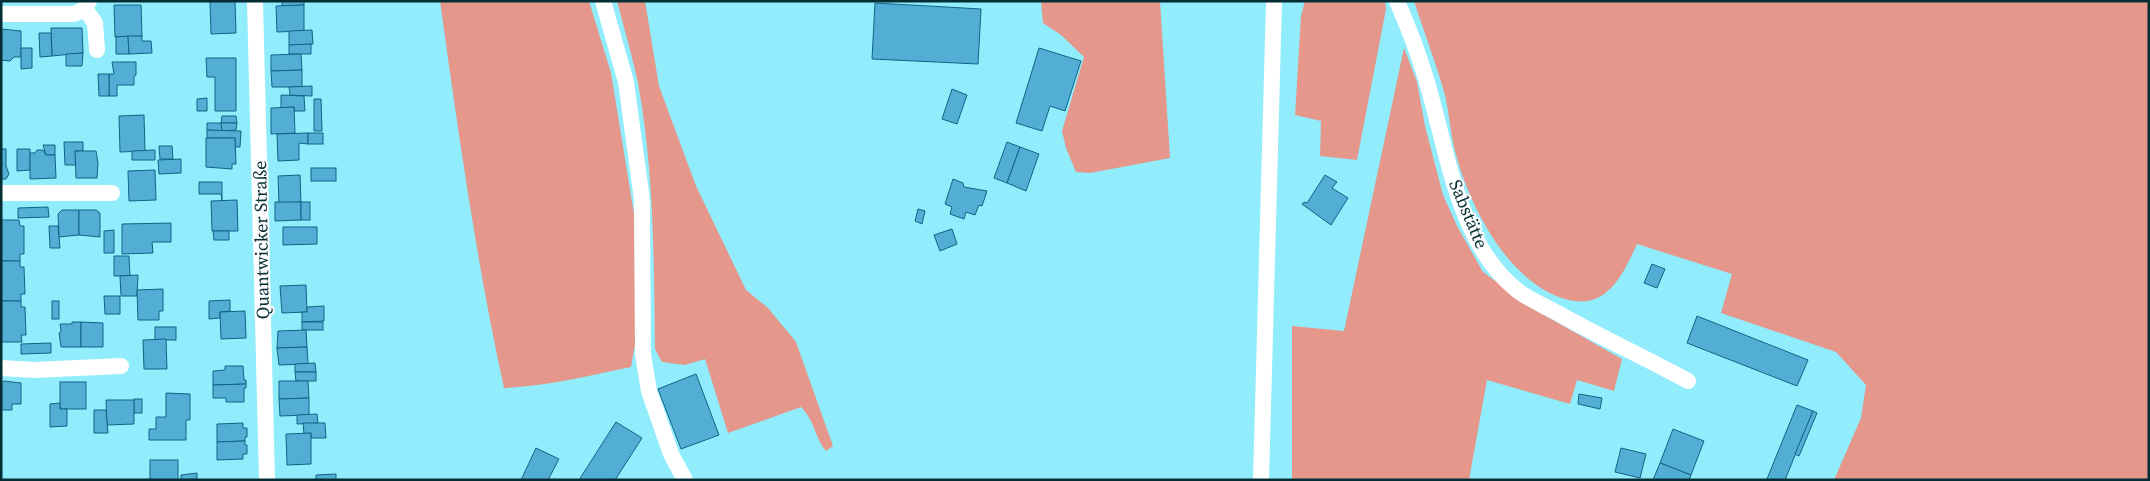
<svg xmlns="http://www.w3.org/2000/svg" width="2150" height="481" viewBox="0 0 2150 481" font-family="'Source Serif 4',serif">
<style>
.green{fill:#e4978a}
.building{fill:#53aed6;stroke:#106484}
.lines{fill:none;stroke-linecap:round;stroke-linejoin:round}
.minor{stroke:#fff;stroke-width:16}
.labels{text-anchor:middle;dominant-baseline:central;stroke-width:4;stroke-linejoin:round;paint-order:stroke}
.street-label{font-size:18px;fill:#042e34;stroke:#fcfcfc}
</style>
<rect width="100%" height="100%" fill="#91ecfc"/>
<g class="green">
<path d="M440 1H589L611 73 634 214 636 339 631 367C588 376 548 386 504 388 476 260 458 131 440 1Z"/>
<path d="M617 1H645L659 86 696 186 746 290 768 308 796 342 833 446 826 451C814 436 815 421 801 407L728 433 705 359 685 365 662 362 655 349C654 260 654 170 638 83 632 55 624 28 617 1Z"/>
<path d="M1041 1H1160L1170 158 1090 173 1076 172 1066 148 1062 131 1084 57 1061 35 1043 23Z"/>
<path d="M1305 1H1385L1386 9 1357 160 1320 156 1321 121 1295 115 1301 16Z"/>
<path d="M1414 1H2149V480H1834L1861 418 1866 385 1836 352 1721 313 1732 274 1637 244C1622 277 1605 313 1562 298 1505 279 1467 201 1454 147 1450 130 1449 112 1445 95 1436 63 1424 32 1414 1Z"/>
<path d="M1404 48 1417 82 1425 126 1443 195 1457 226 1483 272 1535 310 1622 359 1614 391 1577 380 1570 404 1487 380 1469 480H1292V326L1344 331Z"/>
</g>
<g class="building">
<path d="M210 1H235L236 33 211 34Z"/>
<path d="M282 1H304V5L282 6Z"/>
<path d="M875 3 981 9 978 64 872 59Z"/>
<path d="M114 5H141L142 36 115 37Z"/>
<path d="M304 5V31L277 32 276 6Z"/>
<path d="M51 28H82L83 53 52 56Z"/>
<path d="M1 29 21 31V57H14L10 61 1 60Z"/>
<path d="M312 30 313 44 289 45V31Z"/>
<path d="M39 33H51L52 56 40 57Z"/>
<path d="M128 36 129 54H116V37Z"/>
<path d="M128 36H142V41H151L152 53 129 54Z"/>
<path d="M311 44V54H289V45Z"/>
<path d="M21 48H32V68L21 69Z"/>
<path d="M1039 48 1081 61 1065 111 1050 106 1042 131 1016 123Z"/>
<path d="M83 53 82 66H66V54Z"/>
<path d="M301 54 302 70 271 71V55Z"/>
<path d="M206 58H236V111H215V77H207Z"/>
<path d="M112 62H136V75L134 77V85H117V96H109V74H114Z"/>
<path d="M302 70V87H272L271 71Z"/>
<path d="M98 74H109V96H99Z"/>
<path d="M312 86V96L290 95 289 87Z"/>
<path d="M952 89 967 95 957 124 942 119Z"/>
<path d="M281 95 304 96 305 111H294V107L281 108Z"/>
<path d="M207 98V111H197V99Z"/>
<path d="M314 99H321L322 131H314Z"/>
<path d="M294 107 295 133 271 134V108Z"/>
<path d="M144 115 145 151 120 152 119 116Z"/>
<path d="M222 116H236L237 123H221Z"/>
<path d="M207 123H221L222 131 207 130Z"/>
<path d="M221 123H237L236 130 222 131Z"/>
<path d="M207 130 241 131 240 147H235V138H207Z"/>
<path d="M308 133V144L299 143V160L278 161 277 134Z"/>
<rect x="308" y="133" width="15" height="11"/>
<path d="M206 138H235L236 164H232V169L206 167Z"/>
<path d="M64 142H83V151H75L76 165H65Z"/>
<path d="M1007 142 1020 147 1007 183 994 178Z"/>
<path d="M43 145H55V155H46Z"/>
<path d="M159 146H172L173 159H160Z"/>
<path d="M1020 147 1039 154 1026 191 1007 183Z"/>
<path d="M1 149H6V166L9 174 6 179H1Z"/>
<path d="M17 149H30V170L17 171Z"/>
<path d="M37 150H43L46 155H55L56 178 30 179V153H35Z"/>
<path d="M155 150V160H132V151Z"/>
<path d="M75 151H96L98 163 97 178H76Z"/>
<path d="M181 159V173L159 174 158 160Z"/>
<rect x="311" y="168" width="25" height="13"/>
<path d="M155 170 156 200 129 201 128 171Z"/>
<path d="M300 175 301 202 279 203 278 176Z"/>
<path d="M1325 175 1337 182 1332 188 1348 198 1331 225 1302 204 1304 202 1307 203Z"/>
<path d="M953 179 963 183 964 187 987 191 982 206 979 205 975 215 966 212 964 219 950 214 952 207 945 204Z"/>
<path d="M199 182H222V201L221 194H199Z"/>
<path d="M237 200 238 231H212L211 201Z"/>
<path d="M275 202H301V220L275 221Z"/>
<rect x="301" y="202" width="9" height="18"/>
<path d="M48 207 49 217 18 218V208Z"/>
<path d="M918 209 925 211 922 224 915 221Z"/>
<path d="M62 210H79V235L59 237 58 214Z"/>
<path d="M79 210H96L100 213V237L79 235Z"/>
<path d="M1 220H19L20 226H24V254H20V261H1Z"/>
<path d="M171 223V242H152L153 253 122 254V224Z"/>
<path d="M49 226H58L60 248H50Z"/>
<path d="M283 227H317V244L283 245Z"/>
<path d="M952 229 957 244 940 251 934 235Z"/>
<path d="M114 230V253H104V231Z"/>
<path d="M213 231H229V240H214Z"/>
<path d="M114 256H129L130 276H114Z"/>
<path d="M1 261H20V267H24L25 294H21V301H1Z"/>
<path d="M1652 264 1665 269 1657 288 1644 283Z"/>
<path d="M138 275 137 296H121L120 276Z"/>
<path d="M306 285 307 312 282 313 280 286Z"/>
<path d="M163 289V311H159V320H138L137 290Z"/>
<path d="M104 296H120V314H105Z"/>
<path d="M230 300V311L220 312V318L209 319V301Z"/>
<path d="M1 301H21V307H25L26 335H21L22 342H1Z"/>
<rect x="52" y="301" width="7" height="18"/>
<path d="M324 306V321L302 322V312H307V307Z"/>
<path d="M245 311 246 338 221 339 220 312Z"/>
<path d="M1697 316 1808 360 1797 386 1687 343Z"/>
<path d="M72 322H81V347H61L59 333 61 332 60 324H72Z"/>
<path d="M81 322 103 323V347H81Z"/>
<rect x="302" y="322" width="21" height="8"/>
<rect x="155" y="327" width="21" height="13"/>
<path d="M306 330 307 347 277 348 278 331Z"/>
<path d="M166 339 167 369H144L143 340Z"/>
<path d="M51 343V353L21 354V344Z"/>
<path d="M307 347 308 364 279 365 277 348Z"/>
<path d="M315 363 316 372H295V364Z"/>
<path d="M225 366H243L244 380H246V384L213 385V371L225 370Z"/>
<path d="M295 372H316V381H296Z"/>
<path d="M696 374 719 435 681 449 658 389Z"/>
<path d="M4 381 21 383V404H12V410H1V383Z"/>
<path d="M279 381H308L309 398 279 399Z"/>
<rect x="60" y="382" width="26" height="27"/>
<path d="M246 384V388H244V402H226V398H213V385Z"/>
<path d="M166 393 190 394V420H186V440H149V429H156V417H166Z"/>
<path d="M1579 394 1602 398 1600 409 1578 404Z"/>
<path d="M309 398V415L280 416 279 399Z"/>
<rect x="134" y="399" width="8" height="14"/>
<path d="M106 400H134V424L107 425Z"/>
<path d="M60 403V409H67V426L50 427V404Z"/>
<path d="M1797 405 1813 411 1785 480H1770L1767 479Z"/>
<path d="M94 410H106L108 433H94Z"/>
<path d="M1813 411 1817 413 1799 456 1795 454Z"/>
<path d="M317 414 318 423 297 424V415Z"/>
<path d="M616 422 642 438 615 480H579Z"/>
<path d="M243 423V428H247V437H245V441L217 442V424Z"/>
<path d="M303 423H325L326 438H311V433L304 434Z"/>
<path d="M1673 429 1704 441 1691 475 1660 463Z"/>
<path d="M311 433V464L287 465 286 434Z"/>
<path d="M245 441V445H247V454H243V459L217 460V442Z"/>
<path d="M536 448 559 459 548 480H521Z"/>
<path d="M1621 448 1646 454 1640 478 1615 472Z"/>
<rect x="150" y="460" width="28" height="20"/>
<path d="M1660 463 1691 475 1689 480H1653Z"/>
<path d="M197 473V479L181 480V475Z"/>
<path d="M336 474V480H316V475Z"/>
</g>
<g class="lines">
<g class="minor">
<path d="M89 1 85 9 95 23 97 50"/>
<path d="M255 1 267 480"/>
<path d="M603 1 626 82 642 200 643 355 649 391 671 454 685 480"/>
<path d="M1397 1C1409 29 1420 57 1428 86 1448 154 1459 245 1518 291 1530 300 1547 307 1561 315 1602 338 1646 358 1688 381"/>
<path d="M1 14H74L85 9"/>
<path d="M1 193H112"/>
<path d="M1 368 34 370 121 366"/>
<path d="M1261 480 1274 1"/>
</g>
</g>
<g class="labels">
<g class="street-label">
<text transform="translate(1469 214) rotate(67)">Sabstätte</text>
<text transform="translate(261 240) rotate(-91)">Quantwicker Straße</text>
</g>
</g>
<rect width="2150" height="481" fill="none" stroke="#042e34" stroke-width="5"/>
</svg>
